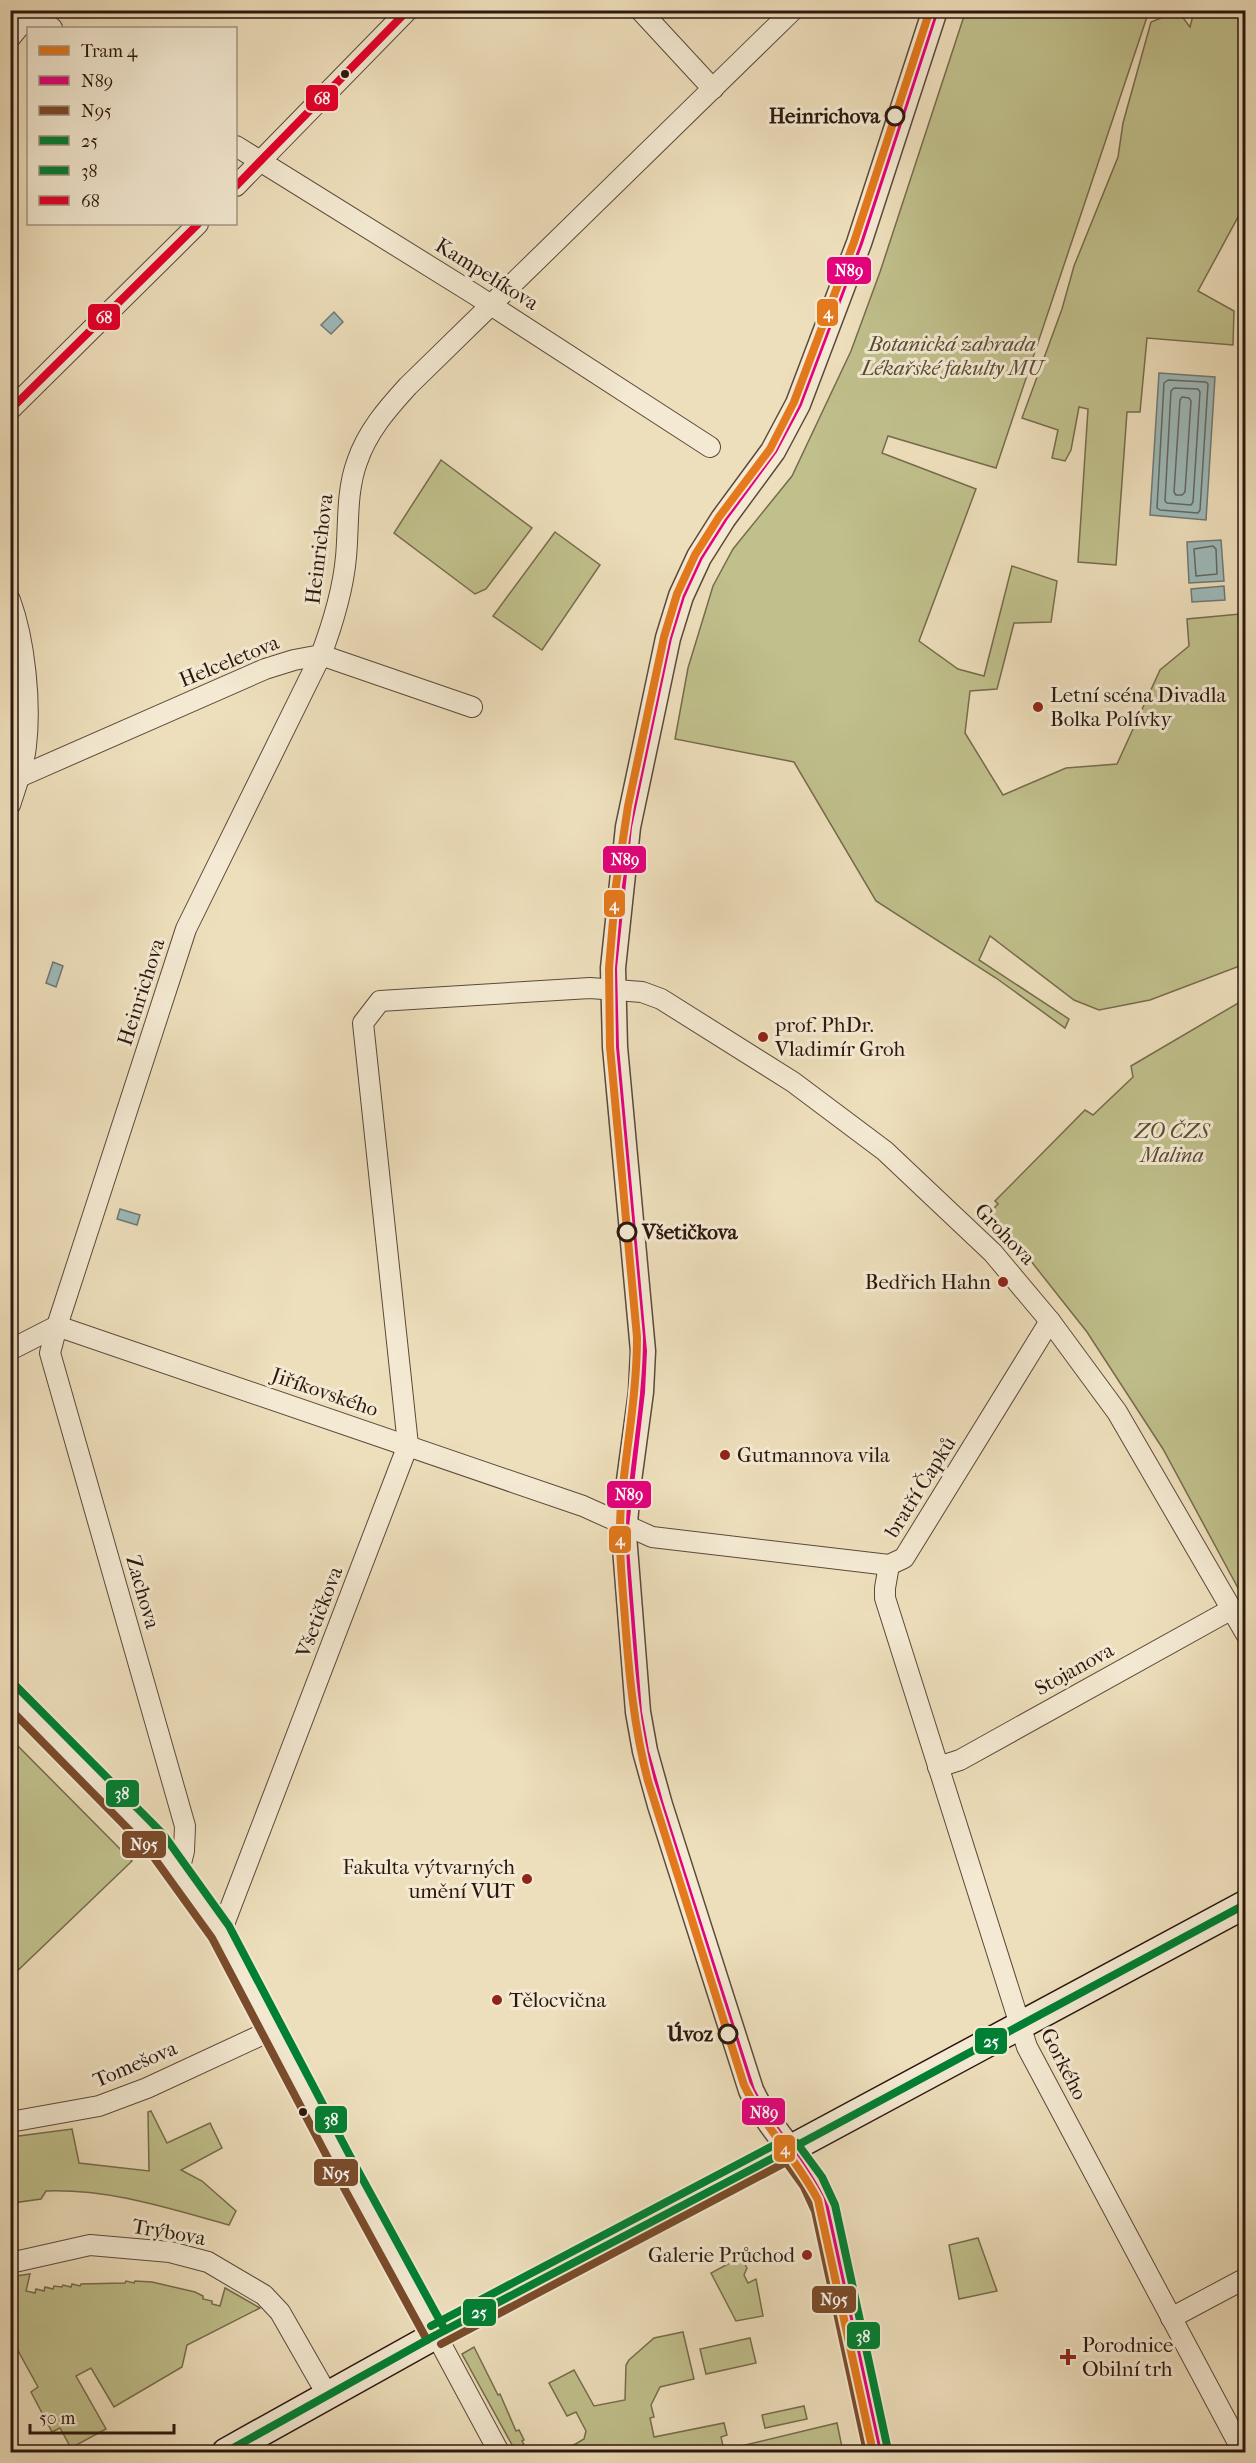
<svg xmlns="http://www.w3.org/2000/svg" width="1256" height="2463" viewBox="0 0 1256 2463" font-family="'IM FELL French Canon',serif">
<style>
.green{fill:#c0c08c;stroke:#766c4d;stroke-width:1.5}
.water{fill:#9dbaba;stroke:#707975;stroke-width:1.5}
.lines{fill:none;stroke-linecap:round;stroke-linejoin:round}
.shore{stroke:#646864;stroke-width:1.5}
.minor-casing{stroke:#5c493a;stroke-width:22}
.tertiary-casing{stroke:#5c493a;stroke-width:27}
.secondary-casing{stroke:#2c170e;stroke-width:30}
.minor{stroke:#f4ead3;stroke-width:20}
.tertiary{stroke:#f4ead3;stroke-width:24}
.secondary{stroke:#f4ead3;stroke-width:27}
.bus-1-casing{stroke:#f4ead3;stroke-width:12}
.bus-2-casing{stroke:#f4ead3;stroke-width:12}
.bus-3-casing{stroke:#f4ead3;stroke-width:12}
.bus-4-casing{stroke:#f4ead3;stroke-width:12}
.bus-5-casing{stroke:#f4ead3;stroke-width:12}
.bus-1{stroke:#e5007d;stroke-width:8}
.bus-2{stroke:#7a4b2a;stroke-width:8}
.bus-3{stroke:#008033;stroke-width:8}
.bus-4{stroke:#008033;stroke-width:8}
.bus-5{stroke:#e4002b;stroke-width:8}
.tram-1-casing{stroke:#f4ead3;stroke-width:12}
.tram-1{stroke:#e4791d;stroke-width:8}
.bus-dot{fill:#2c170e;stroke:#f4ead3;stroke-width:2}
.stop-dot{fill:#f4ead3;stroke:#2c170e;stroke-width:3}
.poi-dot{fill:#8f2418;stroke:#f4ead3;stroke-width:2}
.labels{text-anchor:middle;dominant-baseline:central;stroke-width:6;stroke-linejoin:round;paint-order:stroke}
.stop-label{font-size:21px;font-weight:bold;fill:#2c170e;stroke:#f4ead3;text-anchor:end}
.street-label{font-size:21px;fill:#2c170e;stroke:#f4ead3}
.park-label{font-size:21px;font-style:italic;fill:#584a34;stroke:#f4ead3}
.poi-label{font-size:21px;fill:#2c170e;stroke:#f4ead3;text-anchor:start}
.line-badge{stroke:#f4ead3;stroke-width:2}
.badge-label{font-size:16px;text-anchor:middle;font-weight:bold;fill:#fff}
</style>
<rect width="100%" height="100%" fill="#eedfbc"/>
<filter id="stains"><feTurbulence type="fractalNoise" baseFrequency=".00333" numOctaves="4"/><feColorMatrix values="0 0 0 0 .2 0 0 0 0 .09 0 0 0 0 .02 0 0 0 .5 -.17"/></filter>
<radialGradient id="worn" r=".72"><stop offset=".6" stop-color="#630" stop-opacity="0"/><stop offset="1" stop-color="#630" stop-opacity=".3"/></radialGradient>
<g class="green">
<path d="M966 10 1149 11 996 468 888 436 882 453 976 489 919 641 958 669 984 676 1012 566 1057 581 1051 622 1014 623 997 689 970 691 965 733 1003 795 1066 768 1117 764 1160 670 1189 646 1187 619 1240 614 1246 712 1245 964 1150 1000 1099 1010 1074 1000 990 936 979 960 1069 1019 1065 1028 996 978 876 901 794 762 675 739 688 668 713 586 733 549 792 476 851 351 880 272Z"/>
<path d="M1178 11 1190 27 1194 11H1245V204L1198 291 1234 311 1233 345 1147 338 1140 412H1127L1116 565 1078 562 1088 409 1079 407 1071 450 1065 461 1052 458 1058 430 1022 418 1062 309 1074 266 1118 157 1123 123 1151 22Z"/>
<path d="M441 460 532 528 486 589 475 594 394 533Z"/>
<path d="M555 532 600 565 542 650 493 616Z"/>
<path d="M1245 999V1601L1163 1449 1087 1332 1023 1251 988 1214 998 1204 995 1201 1085 1110 1093 1115 1133 1077 1131 1066Z"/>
<path d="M11 1739 132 1861 11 1977Z"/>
<path d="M151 2111 167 2143 210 2123 222 2148 181 2170 202 2181 236 2211 229 2225C167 2208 111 2189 46 2191L41 2199 13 2203 18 2253 11 2255V2137L72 2129 79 2163 149 2171 148 2112Z"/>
<path d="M978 2238 997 2291 959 2299 949 2245Z"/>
<path d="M741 2257 747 2268 744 2275 748 2283 756 2279 763 2316 736 2321 711 2273Z"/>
<path d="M13 2268 16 2276 30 2274 26 2291 35 2293 36 2289 44 2291 45 2287 53 2289 54 2286 62 2287 63 2285 71 2287 72 2284 80 2286 81 2284 125 2283 126 2281 134 2283 135 2281 152 2282 195 2292 203 2296V2299L212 2301V2304L220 2306 225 2288 260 2308 187 2345 182 2367 114 2407 91 2368 76 2376 106 2429 71 2448 60 2428 52 2432 31 2392 38 2387 11 2338 10 2269Z"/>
<path d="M683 2332 694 2379 660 2387 651 2405 654 2417 650 2418 654 2437 724 2423 727 2435 721 2437 724 2450 837 2423 843 2452H567V2449L584 2439 586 2431 576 2412 567 2416 549 2383 574 2370 594 2406 625 2400 626 2365 629 2360 654 2338Z"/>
<path d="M750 2338 756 2363 706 2374 700 2349Z"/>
<path d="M474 2347 498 2395 500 2394 516 2431 519 2430 524 2440 522 2441 528 2452H516L462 2354Z"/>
<path d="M804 2406 807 2419 765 2428 762 2415Z"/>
</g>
<g class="water">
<path d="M334 312 343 322 331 334 321 325Z"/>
<path d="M1159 373 1215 377 1206 520 1150 515Z"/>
<path d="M1221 540 1224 581 1189 583 1187 542Z"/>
<path d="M1224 586 1225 600 1192 602 1191 589Z"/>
<path d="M53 962 63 966 56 987 46 983Z"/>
<path d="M120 1209 140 1215 137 1225 117 1219Z"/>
</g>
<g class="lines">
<g class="shore">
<path d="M1168 380 1206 382 1208 384 1200 510 1198 513 1160 510 1157 508 1164 383Z"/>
<path d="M1174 388 1198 389 1200 392 1193 502 1191 505 1167 503 1165 501 1171 391Z"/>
<path d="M1182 397 1189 398 1191 401 1185 492 1182 495H1176L1174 492 1180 400Z"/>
<path d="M1213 546 1216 549 1217 574 1196 576 1194 549Z"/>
</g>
<defs>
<g id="minor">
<path d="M23 10 52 28"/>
<path d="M640 10 713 89"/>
<path d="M10 38 33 10"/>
<path d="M236 146 474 294 710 447"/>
<path d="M236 186 408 10"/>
<path d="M10 410 198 224"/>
<path d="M10 600C25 641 31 703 26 746 24 766 16 786 10 805"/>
<path d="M10 781 265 669 294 660 321 655 472 707"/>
<path d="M10 1350 57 1326 583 1506 652 1537 889 1565 904 1558 1050 1321"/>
<path d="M889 1565 885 1588V1598L1027 2047 1243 2452"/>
<path d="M938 1767 960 1760 1232 1609"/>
<path d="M179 1871 184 1851 185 1826 50 1353 57 1326 186 929 321 655C333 623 343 591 346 557 349 525 346 492 357 462 367 432 387 409 408 386L793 10"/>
<path d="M221 1932 408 1445 363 1023 380 1001 590 988 642 992 661 999 793 1082 885 1151 993 1253 1050 1321 1117 1412 1246 1634"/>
<path d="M10 2122 99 2106 147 2088 272 2030"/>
<path d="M10 2263 90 2245 170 2252 208 2262 264 2295 280 2312 328 2396"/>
<path d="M1171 2318 1246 2278"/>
<path d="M436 2335 499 2452"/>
</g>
<g id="tertiary">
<path d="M10 1694 155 1841 221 1932 341 2161 436 2335"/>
<path d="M878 2452 825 2208C810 2164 770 2133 751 2090L660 1805 645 1751 638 1712 624 1535 628 1488 641 1392 643 1351 615 1047 613 968 628 827 668 638 681 596 699 557 723 519 773 451 798 404 859 243 935 10"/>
</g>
<path id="secondary" d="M226 2452 436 2335 794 2147 1246 1904"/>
</defs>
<use href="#minor" class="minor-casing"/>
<use href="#tertiary" class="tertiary-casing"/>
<use href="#secondary" class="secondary-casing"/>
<use href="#minor" class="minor"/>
<use href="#tertiary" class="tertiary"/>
<use href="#secondary" class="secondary"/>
<defs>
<path id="bus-1" d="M878 2452 825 2208C807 2165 772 2132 751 2090L660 1805 645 1751 638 1712 624 1535 641 1392 643 1351 615 1047 613 968 628 827 668 638 681 596 699 557 723 519 773 451 798 404 859 243 935 10"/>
<g id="bus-2">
<path d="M10 1709 147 1848 212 1938 332 2166 427 2340"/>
<path d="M781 2155 804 2187 815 2211 867 2452"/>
<path d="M441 2344 794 2158"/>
</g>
<path id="bus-3" d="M226 2452 436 2335 794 2147 1246 1904"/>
<g id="bus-4">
<path d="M17 1687 163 1834 229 1926 350 2156 445 2330"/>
<path d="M797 2143 822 2177 835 2205 888 2450"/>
<path d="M431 2326 784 2140"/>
</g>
<g id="bus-5">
<path d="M236 186 408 10"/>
<path d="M10 410 198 224"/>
</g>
</defs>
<use href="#bus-1" class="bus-1-casing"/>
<use href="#bus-2" class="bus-2-casing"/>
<use href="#bus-3" class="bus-3-casing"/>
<use href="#bus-4" class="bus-4-casing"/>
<use href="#bus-5" class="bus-5-casing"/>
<use href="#bus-1" class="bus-1"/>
<use href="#bus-2" class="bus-2"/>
<use href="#bus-3" class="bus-3"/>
<use href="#bus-4" class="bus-4"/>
<use href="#bus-5" class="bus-5"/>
<defs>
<path id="tram-1" d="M873 2452 818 2200C797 2159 764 2127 744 2085L648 1781C634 1728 629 1674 625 1619 622 1581 618 1543 621 1505 626 1449 637 1394 637 1337L610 1047 609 968 616 885 628 806 664 637 677 594 695 555 719 517 770 449 794 402 854 242 930 10"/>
</defs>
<use href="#tram-1" class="tram-1-casing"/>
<use href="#tram-1" class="tram-1"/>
</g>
<g class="bus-dot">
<circle cx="345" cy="74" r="5"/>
<circle cx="303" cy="2112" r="5"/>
</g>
<g class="stop-dot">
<circle cx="895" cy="116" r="9"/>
<circle cx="627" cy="1232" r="9"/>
<circle cx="728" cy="2034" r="9"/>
</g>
<g class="poi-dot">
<circle cx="1038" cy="707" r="6"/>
<circle cx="763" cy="1037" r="6"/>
<circle cx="1003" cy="1282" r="6"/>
<circle cx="725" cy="1455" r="6"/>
<circle cx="527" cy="1879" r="6"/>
<circle cx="497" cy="2000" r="6"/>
<circle cx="807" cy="2255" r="6"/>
<path d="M1065 2348h6v6h6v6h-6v6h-6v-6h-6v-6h6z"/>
</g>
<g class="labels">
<g class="stop-label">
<text x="880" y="116">Heinrichova</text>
<text x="642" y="1232" text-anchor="start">Všetičkova</text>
<text x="713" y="2034">Úvoz</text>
</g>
<g class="street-label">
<text transform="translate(487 274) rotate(32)">Kampelíkova</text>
<text transform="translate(319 549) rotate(-83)">Heinrichova</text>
<text transform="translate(229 661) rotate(-22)">Helceletova</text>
<text transform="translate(141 992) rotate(-72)">Heinrichova</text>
<text transform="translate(1005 1234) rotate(46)">Grohova</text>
<text transform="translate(325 1392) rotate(19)">Jiříkovského</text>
<text transform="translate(920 1487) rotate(-58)">bratří Čapků</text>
<text transform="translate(143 1592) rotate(74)">Zachova</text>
<text transform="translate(319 1612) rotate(-69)">Všetičkova</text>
<text transform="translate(1074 1669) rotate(-29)">Stojanova</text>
<text transform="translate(135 2064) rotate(-23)">Tomešova</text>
<text transform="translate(1064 2064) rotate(63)">Gorkého</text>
<text transform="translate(169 2232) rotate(10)">Trýbova</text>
</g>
<g class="park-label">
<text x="952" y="344">Botanická zahrada<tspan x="952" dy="24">Lékařské fakulty MU</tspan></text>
<text x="1172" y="1131">ZO ČZS<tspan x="1172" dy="24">Malina</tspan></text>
</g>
<g class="poi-label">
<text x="1050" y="695">Letní scéna Divadla<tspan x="1050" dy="24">Bolka Polívky</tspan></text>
<text x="775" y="1025">prof. PhDr.<tspan x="775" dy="24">Vladimír Groh</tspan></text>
<text x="991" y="1282" text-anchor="end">Bedřich Hahn</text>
<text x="737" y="1455">Gutmannova vila</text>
<text x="515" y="1867" text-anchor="end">Fakulta výtvarných<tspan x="515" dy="24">umění VUT</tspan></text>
<text x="509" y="2000">Tělocvična</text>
<text x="795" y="2255" text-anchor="end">Galerie Průchod</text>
<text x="1082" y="2345">Porodnice<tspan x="1082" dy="24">Obilní trh</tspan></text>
</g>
</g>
<g class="line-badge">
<rect x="305" y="84" width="34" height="28" rx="6" fill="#e4002b"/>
<rect x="826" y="256" width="46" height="29" rx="6" fill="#e5007d"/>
<rect x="816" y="298" width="23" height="29" rx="6" fill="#e4791d"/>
<rect x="87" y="303" width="34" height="28" rx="6" fill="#e4002b"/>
<rect x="602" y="845" width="45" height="29" rx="6" fill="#e5007d"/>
<rect x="603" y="889" width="23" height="29" rx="6" fill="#e4791d"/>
<rect x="606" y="1480" width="46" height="29" rx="6" fill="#e5007d"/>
<rect x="608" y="1525" width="24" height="29" rx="6" fill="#e4791d"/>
<rect x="105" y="1779" width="35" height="29" rx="6" fill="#008033"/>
<rect x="121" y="1830" width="46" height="29" rx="6" fill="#7a4b2a"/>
<rect x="974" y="2027" width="34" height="28" rx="6" fill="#008033"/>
<rect x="741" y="2097" width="45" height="29" rx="6" fill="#e5007d"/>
<rect x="314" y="2105" width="34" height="29" rx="6" fill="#008033"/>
<rect x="773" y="2134" width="23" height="29" rx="6" fill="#e4791d"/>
<rect x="313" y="2158" width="46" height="29" rx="6" fill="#7a4b2a"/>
<rect x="811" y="2285" width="46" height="29" rx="6" fill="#7a4b2a"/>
<rect x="462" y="2298" width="35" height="29" rx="6" fill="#008033"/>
<rect x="846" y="2321" width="35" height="29" rx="6" fill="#008033"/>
</g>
<g class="badge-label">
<text x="322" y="104">68</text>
<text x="849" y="276">N89</text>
<text x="828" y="318">4</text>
<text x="104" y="323">68</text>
<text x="625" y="865">N89</text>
<text x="614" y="910">4</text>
<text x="629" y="1500">N89</text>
<text x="620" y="1545">4</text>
<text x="122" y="1799">38</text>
<text x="144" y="1850">N95</text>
<text x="991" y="2047">25</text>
<text x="764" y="2118">N89</text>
<text x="331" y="2125">38</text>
<text x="785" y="2154">4</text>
<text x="336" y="2179">N95</text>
<text x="834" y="2305">N95</text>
<text x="479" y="2318">25</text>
<text x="863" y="2342">38</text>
</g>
<rect width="1256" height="2463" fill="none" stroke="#eedfbc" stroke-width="36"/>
<rect x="12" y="12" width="1232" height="2439" fill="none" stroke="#2c170e" stroke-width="3"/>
<rect x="18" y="18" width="1220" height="2427" fill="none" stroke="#2c170e" stroke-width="1.5"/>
<rect x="27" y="27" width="210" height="198" fill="#f4ead3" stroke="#a49684" stroke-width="1.5"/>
<rect x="39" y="46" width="30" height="9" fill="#e4791d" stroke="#a49684" stroke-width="1.5"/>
<text x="81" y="57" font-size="18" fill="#2c170e">Tram 4</text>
<rect x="39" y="76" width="30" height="9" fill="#e5007d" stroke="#a49684" stroke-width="1.5"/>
<text x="81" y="87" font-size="18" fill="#2c170e">N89</text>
<rect x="39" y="106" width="30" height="9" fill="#7a4b2a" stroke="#a49684" stroke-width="1.5"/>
<text x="81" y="117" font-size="18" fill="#2c170e">N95</text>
<rect x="39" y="136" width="30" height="9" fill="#008033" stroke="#a49684" stroke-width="1.5"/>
<text x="81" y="147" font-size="18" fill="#2c170e">25</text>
<rect x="39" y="166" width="30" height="9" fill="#008033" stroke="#a49684" stroke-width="1.5"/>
<text x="81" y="177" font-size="18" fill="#2c170e">38</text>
<rect x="39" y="196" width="30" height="9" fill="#e4002b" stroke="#a49684" stroke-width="1.5"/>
<text x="81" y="207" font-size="18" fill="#2c170e">68</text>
<path d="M30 2424v9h144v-9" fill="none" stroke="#2c170e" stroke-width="3"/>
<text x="39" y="2424" font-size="18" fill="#2c170e" stroke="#f4ead3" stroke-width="4.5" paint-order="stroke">50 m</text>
<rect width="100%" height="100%" filter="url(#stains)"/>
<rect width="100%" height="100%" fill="url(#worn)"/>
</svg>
